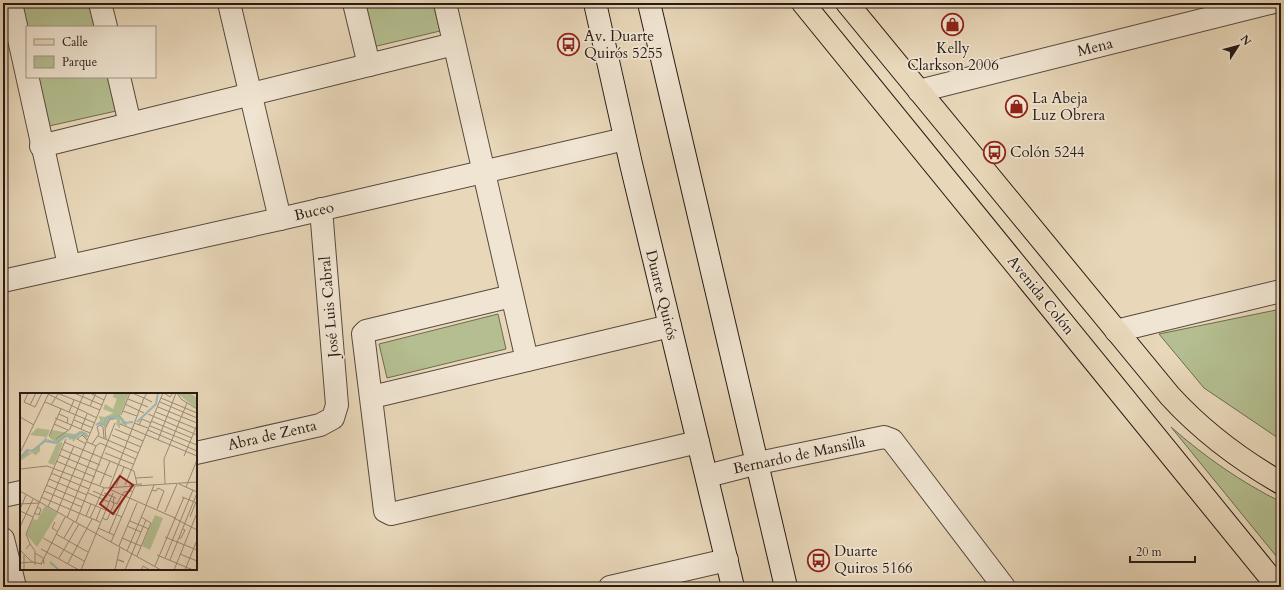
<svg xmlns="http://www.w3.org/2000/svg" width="1284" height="590" viewBox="0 0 1284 590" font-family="Cardo,serif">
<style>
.green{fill:#b4be90;stroke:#6e6c52}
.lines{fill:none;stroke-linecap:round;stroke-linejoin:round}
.minor-casing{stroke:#57493e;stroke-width:24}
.secondary-casing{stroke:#271a15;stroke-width:24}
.primary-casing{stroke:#271a15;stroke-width:24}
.minor{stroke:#f0e5d2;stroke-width:22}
.secondary{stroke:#f0e5d2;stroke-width:22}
.primary{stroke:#e8d7b9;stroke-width:22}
.labels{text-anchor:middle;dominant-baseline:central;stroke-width:3.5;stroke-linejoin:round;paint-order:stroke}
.poi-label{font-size:15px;fill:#271a15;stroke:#f0e5d2;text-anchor:start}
.street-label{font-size:15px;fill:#271a15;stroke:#f0e5d2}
.inset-river{fill:none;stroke:#9ab7b8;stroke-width:2}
.inset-road{fill:none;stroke:#9b8b77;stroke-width:1}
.view{fill:#8f2418;fill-opacity:0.15;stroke:#8f2418;stroke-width:2}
.inset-edge{fill:none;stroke:#271a15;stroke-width:2}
</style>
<rect width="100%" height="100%" fill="#e8d7b9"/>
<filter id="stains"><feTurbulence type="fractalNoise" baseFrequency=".005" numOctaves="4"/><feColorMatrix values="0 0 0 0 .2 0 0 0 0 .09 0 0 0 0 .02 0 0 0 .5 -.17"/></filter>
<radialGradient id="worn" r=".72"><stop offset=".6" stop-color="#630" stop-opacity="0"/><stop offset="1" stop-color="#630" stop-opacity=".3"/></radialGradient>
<g class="green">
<path d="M20 3H91L96 27H27Z"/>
<path d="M362 3H433L440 31 373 47Z"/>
<path d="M37 77H108L116 111 49 126Z"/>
<path d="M1281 309V440L1204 388 1159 334Z"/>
<path d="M498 314 506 349 387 378 379 344Z"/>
<path d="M1171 427C1205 457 1241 482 1281 502V562Z"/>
</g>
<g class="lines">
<defs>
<g id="minor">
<path d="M11 3 69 265"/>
<path d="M100 3 106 27"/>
<path d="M229 3 280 219"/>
<path d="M354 3 369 65"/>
<path d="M445 3 527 360"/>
<path d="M119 77 130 124"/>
<path d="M919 91 1270 3"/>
<path d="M41 146 454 44"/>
<path d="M3 281 280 219 625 139"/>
<path d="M512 296 366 331 363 334 385 511 391 514 698 442"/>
<path d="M1116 331 1281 291"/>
<path d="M372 397 670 326"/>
<path d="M196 453 320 425 333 418 337 405 321 209"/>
<path d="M707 476 758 463 884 437 892 440 1004 587"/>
<path d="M3 496 21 492"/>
<path d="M3 539 15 587"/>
<path d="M610 587 727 560"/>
</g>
<g id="secondary">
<path d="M595 3 631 164 733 587"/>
<path d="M649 3 786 587"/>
</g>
<g id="primary">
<path d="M803 3 1278 587"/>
<path d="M847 3 1170 396C1203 432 1239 459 1281 483"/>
</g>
</defs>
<use href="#minor" class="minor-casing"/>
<use href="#secondary" class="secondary-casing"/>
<use href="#primary" class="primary-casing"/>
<use href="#minor" class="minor"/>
<use href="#secondary" class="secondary"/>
<use href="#primary" class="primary"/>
</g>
<defs>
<symbol id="shop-ring" viewBox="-11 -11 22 22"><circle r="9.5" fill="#f0e5d2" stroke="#8f2418" stroke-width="1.5"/><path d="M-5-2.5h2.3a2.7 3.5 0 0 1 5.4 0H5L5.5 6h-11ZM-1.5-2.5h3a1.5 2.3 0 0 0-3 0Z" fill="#8f2418"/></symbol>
<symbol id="bus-ring" viewBox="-11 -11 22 22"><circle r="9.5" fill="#f0e5d2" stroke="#8f2418" stroke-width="1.5"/><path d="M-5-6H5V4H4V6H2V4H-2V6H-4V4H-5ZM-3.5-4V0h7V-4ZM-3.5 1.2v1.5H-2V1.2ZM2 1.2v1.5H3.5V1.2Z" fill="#8f2418"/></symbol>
</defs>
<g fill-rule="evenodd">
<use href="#shop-ring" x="940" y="12" width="25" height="25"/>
<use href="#bus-ring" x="556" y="32" width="25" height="25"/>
<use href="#shop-ring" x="1004" y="94" width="25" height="25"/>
<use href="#bus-ring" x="982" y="140" width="25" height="25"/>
<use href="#bus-ring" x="806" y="548" width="25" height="25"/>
</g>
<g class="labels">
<g class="poi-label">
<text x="584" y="36">Av. Duarte<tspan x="584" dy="17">Quirós 5255</tspan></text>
<text x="953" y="48" text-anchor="middle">Kelly<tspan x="953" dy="17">Clarkson 2006</tspan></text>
<text x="1032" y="98">La Abeja<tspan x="1032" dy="17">Luz Obrera</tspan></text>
<text x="1010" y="152">Colón 5244</text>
<text x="834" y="551">Duarte<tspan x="834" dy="17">Quiros 5166</tspan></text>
</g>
<g class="street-label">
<text transform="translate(1095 47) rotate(-14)">Mena</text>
<text transform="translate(314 211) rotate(-13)">Buceo</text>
<text transform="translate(662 295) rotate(76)">Duarte Quirós</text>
<text transform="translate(1041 295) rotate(51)">Avenida Colón</text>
<text transform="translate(329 307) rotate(-95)">José Luis Cabral</text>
<text transform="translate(272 435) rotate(-13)">Abra de Zenta</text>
<text transform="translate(799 455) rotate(-12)">Bernardo de Mansilla</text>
</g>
</g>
<g transform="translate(20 393)">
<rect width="177" height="177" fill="#e8d7b9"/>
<path d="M94 0H109L100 22 106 29 101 28 100 24V29L107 31V33L100 30V36L96 31 97 27 93 26H90L85 36 82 30 76 32 80 28 79 23 85 24 93 20 83 16 85 11 93 16 97 6 93 4ZM157 0H170L177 5V16ZM17 35 30 37 26 46 34 48 29 44 32 37 54 41 63 38 68 42 66 46 61 41 53 49 52 46 49 47 48 43 37 51 26 47 20 51V58L16 62 12 60 0 68 4 60 8 57 9 60 13 59 26 44 10 42ZM40 49 43 50 34 72 28 70 36 52ZM25 113 38 120 17 154 6 141 13 126 17 127ZM135 122 143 125 130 157 122 153Z" fill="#b4be90"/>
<path class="inset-river" d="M117 29 136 11 138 0M76 32 79 30 84 32 86 25 90 24 99 23 104 30 113 29M0 65 7 57 12 58 25 48 36 50 45 43 55 44 60 39 66 41 67 44M30 169 39 177"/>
<path class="inset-road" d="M8 0 4 9 15 14 22 0M26 0 77 25M37 0 80 17M54 0 82 12M70 0 84 7M112 0 124 5 89 96 155 125M127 0 124 5 132 9M144 0 150 4 153 0M157 0 161 6 177 16M141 5 177 20M108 6 128 14M25 9 75 30M140 9 177 25M105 11 124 20M10 12 16 0M31 12 38 1M70 13 76 0M138 14 177 30M103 18 117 23M49 19 54 7M136 19 177 36M39 21 48 25 47 30M128 21 177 42M101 22 110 0M0 24 14 32M35 25 70 40M54 27 73 35M131 28 172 45M114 30 128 35M34 31 48 37M100 31 177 63M80 32 83 34 84 45M119 32 122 26 131 30M130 33 177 52M61 36 67 21M95 36 123 48M128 37 177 58M92 42 121 54M29 43 41 16M78 43 118 60M36 46 50 36 64 0M86 46 85 36 90 26H94M138 47 156 0M44 49 114 78 117 91M67 49 76 53 80 50 116 66M66 51 57 46 62 42 67 47M72 51 79 41 77 34 80 32M41 56 80 72M0 60 29 0M85 60 113 71M39 62 92 84M164 63 177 32M36 68 75 84M0 76 27 73 85 95 177 89M31 80 69 96M116 85 133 84M29 86 67 102M145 91 144 66 167 10M159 91 177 99M26 92 102 124M80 92 90 68M105 92 143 0M109 92 122 91M96 93 104 74M166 94 177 67M132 97 136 98 138 95 144 98 137 116M0 98 141 177M24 98 62 114M73 98 87 104M68 100 89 109M84 100 96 105M102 103 104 99 112 98M21 104 80 129M162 104 177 110M94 105 93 109 97 111 101 103M0 111 19 110M126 112 134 92M28 114 54 53M0 116 6 102M0 118 13 124M37 119 87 0M145 119 157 91M14 120 19 122 21 116 17 114M66 123 71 111M170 124 176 109M47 125 76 53M70 125 84 95M82 125 87 127 94 111 90 107M154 125 177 137M76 127 81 115M110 128 129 136M35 129 32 135 37 138M56 129 95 30M107 133 121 139M0 134 13 106M78 135 94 142M89 140 104 104M36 141 68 159M145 144 177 157M23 145 64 168M44 145 54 128M102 145 121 153M159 145H161L165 137 163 136M91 149 115 93M10 151 15 158V172M99 153 117 110M6 156 10 151 6 141 46 46M21 156 59 177M0 157 12 169 22 171M107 158 126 113M15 160 23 165 24 171M160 161 177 168M137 162 173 177M117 163 131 130 121 124M39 165 59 131M145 165 173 97M97 167H99L104 169 99 167M150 167 177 100M0 170 13 169M48 170 72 126M21 171 45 124M135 173 164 104M4 177V162M61 177 93 100M95 177 100 154M105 177 126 127M121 177 123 173 130 177M154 177 177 120M165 177 177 147"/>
<path class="view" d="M100 83 113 92 93 121 80 111Z"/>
<rect width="177" height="177" class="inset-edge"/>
</g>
<rect width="1284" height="590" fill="none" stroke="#e8d7b9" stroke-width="16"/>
<rect x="4" y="4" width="1276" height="582" fill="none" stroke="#271a15" stroke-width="2"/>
<rect x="8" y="8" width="1268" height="574" fill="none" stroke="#271a15"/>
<rect x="26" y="26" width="130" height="52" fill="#f0e5d2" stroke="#a09486"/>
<rect x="34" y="39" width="20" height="6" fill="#e8d7b9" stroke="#a09486"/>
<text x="62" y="46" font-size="12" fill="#271a15">Calle</text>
<rect x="34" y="56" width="20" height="12" fill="#b4be90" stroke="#a09486"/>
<text x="62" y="66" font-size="12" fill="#271a15">Parque</text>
<g transform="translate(1238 46) rotate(54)" stroke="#f0e5d2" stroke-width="3" paint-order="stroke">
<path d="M0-3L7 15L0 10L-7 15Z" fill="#271a15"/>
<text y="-6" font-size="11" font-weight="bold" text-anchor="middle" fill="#271a15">N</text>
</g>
<path d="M1130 556v6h65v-6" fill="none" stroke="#271a15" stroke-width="2"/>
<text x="1136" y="556" font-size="12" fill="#271a15" stroke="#f0e5d2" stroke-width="3" paint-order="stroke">20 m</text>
<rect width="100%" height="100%" filter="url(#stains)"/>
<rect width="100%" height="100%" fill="url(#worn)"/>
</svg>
